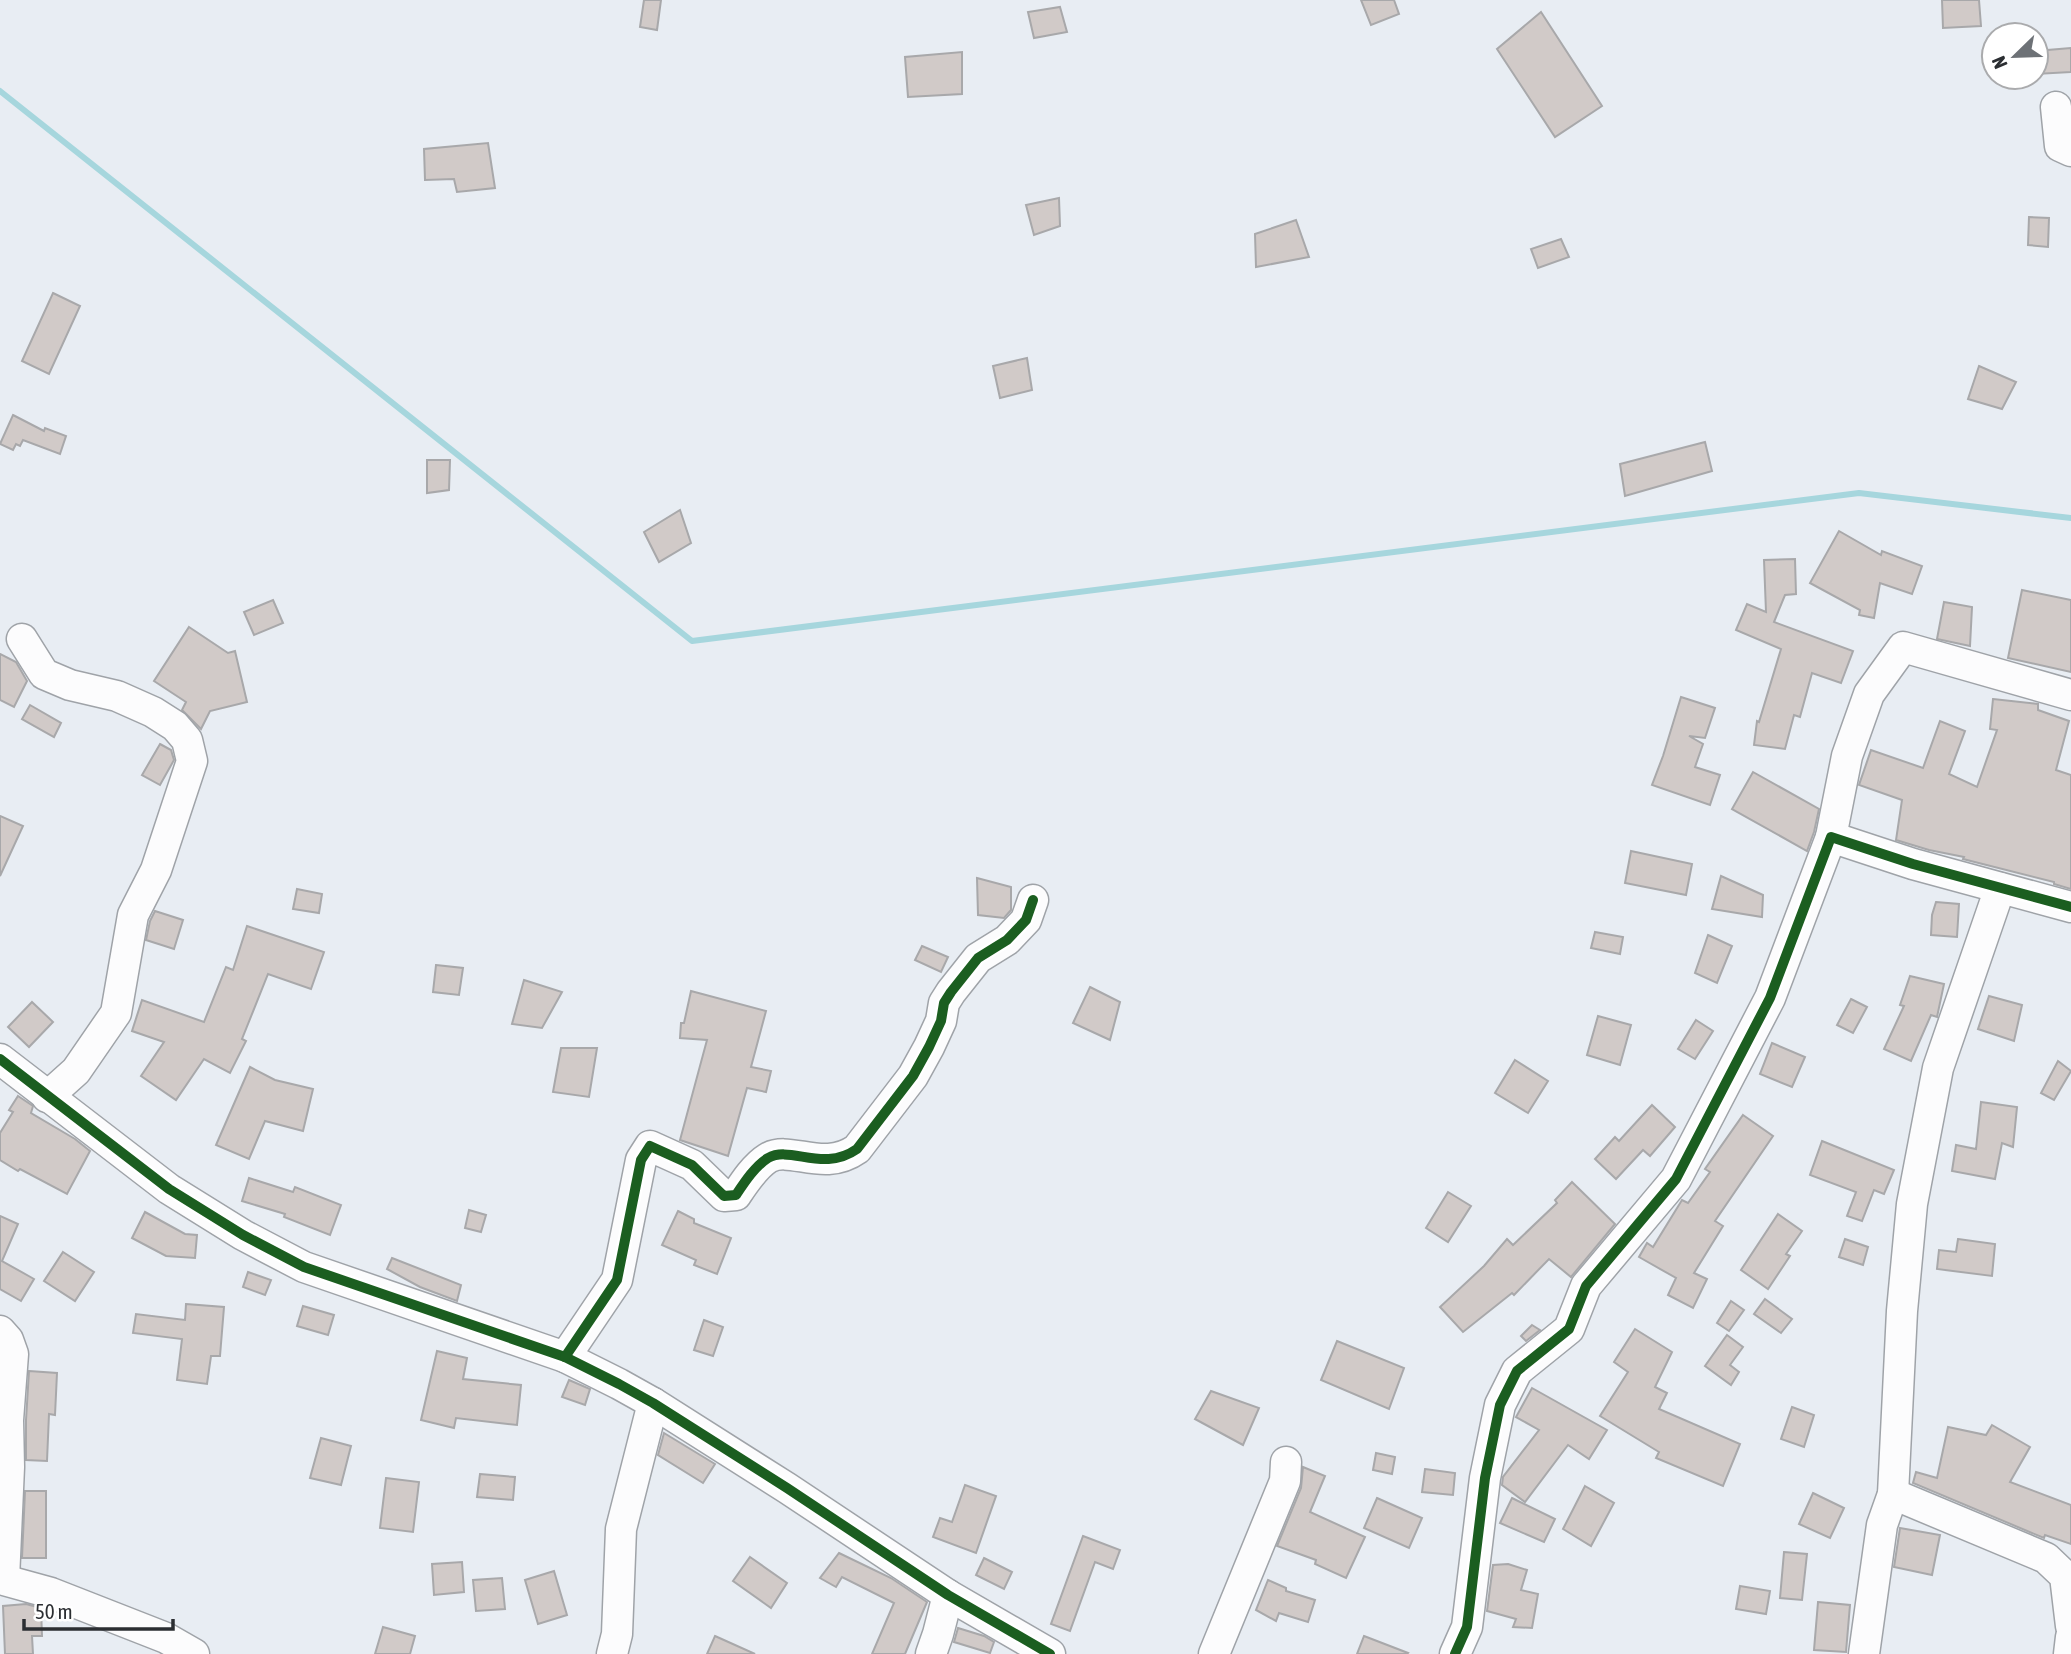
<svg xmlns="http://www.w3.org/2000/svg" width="2071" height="1654" viewBox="0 0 2071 1654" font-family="'Asap Condensed',sans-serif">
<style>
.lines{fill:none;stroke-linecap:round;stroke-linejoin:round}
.stream{stroke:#a6d6dd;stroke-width:6}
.building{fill:#d1cac8;stroke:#a8a8aa;stroke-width:2}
.minor-casing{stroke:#9fa3a8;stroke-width:33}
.minor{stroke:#fcfcfd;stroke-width:30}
.cycleway-casing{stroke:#fff;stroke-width:15}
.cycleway{stroke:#1b5e20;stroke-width:10}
</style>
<rect width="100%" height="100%" fill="#e8edf3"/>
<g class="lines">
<path class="stream" d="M0 91 692 641 1859 493 2071 518"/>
</g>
<g class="building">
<path d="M644 0H661L657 30 640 27Z"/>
<path d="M1361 0H1394L1399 14 1371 25Z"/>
<path d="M1942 0H1979L1981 26 1943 28Z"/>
<path d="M1060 7 1067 32 1034 38 1028 12Z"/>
<path d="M1541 12 1602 106 1555 137 1497 49Z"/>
<path d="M2071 48V72L2036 74V51Z"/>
<path d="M962 52V94L908 97 905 57Z"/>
<path d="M488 143 495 188 457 192 454 179 425 180 424 149Z"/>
<path d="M1059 198 1060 226 1034 235 1026 205Z"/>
<path d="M2029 217 2049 218 2048 247 2028 245Z"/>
<path d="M1296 220 1309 257 1256 267 1255 234Z"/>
<path d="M1561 239 1569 257 1538 268 1531 249Z"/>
<path d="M53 293 80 306 49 374 22 361Z"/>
<path d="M1027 358 1032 390 1000 398 993 366Z"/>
<path d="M1979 366 2016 382 2002 409 1968 399Z"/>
<path d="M13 415 44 431 45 428 66 436 60 454 23 440 20 446 16 444 13 450 0 444Z"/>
<path d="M1705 442 1712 471 1625 496 1620 464Z"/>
<path d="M427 460H450L449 490 427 493Z"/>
<path d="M680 510 691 543 659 562 644 532Z"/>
<path d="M1839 531 1881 555 1882 551 1922 566 1912 594 1880 583 1874 618 1859 615 1860 610 1810 583Z"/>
<path d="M1795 559 1796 594 1785 595 1774 622 1853 651 1841 683 1812 673 1800 717 1794 715 1785 749 1754 745 1757 721 1759 722 1781 649 1736 630 1747 604 1766 612 1764 560Z"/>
<path d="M2022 590 2071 600V672L2008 658Z"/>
<path d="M273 600 283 623 254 635 244 612Z"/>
<path d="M1944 602 1972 607 1970 646 1937 639Z"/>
<path d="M189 627 228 653 235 651 247 702 210 711 201 729 182 710 186 702 154 681Z"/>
<path d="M0 654 16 662 27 681 14 707 0 700Z"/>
<path d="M1681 697 1715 708 1705 738 1689 736 1703 744 1695 767 1720 775 1710 805 1652 785 1663 756Z"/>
<path d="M1993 699 2038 704V710L2069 721 2056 770 2071 775V889L2054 884V882L1963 859 1964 857 1929 850 1896 840 1902 800 1859 785 1871 750 1923 768 1940 721 1965 731 1949 774 1977 787 1997 730 1990 729Z"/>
<path d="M30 705 61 723 54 737 22 719Z"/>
<path d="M160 744 171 750 174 760 160 785 142 775Z"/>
<path d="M1753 772 1819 809 1814 832 1807 851 1732 809Z"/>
<path d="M0 816 23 826 0 876Z"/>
<path d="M1631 851 1692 864 1686 895 1625 883Z"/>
<path d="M1721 876 1763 895 1762 917 1712 909Z"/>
<path d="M977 878 1011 887V910L1004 918 978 915Z"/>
<path d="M297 889 322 894 319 913 293 909Z"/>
<path d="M1936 902 1959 904 1957 937 1931 935 1932 915Z"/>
<path d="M155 911 183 920 174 949 146 940 150 921Z"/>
<path d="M247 926 324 952 311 989 268 974 242 1039 246 1041 230 1073 204 1059 176 1100 141 1076 164 1042 132 1031 142 1000 204 1022 226 967 233 970Z"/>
<path d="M1595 932 1623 937 1620 954 1591 948Z"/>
<path d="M1708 935 1732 946 1717 983 1695 973Z"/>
<path d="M922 946 948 957 941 972 915 960Z"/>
<path d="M436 965 463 968 459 995 433 992Z"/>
<path d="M1910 976 1944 984 1937 1017 1931 1015 1911 1061 1884 1049 1904 1006 1900 1005Z"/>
<path d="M524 980 562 992 542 1028 512 1024Z"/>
<path d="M1090 987 1120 1002 1110 1040 1073 1023Z"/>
<path d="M691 991 766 1011 751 1067 771 1071 766 1092 747 1088 728 1156 680 1140 707 1040 680 1038 681 1023H684Z"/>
<path d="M1989 996 2022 1005 2014 1041 1978 1029Z"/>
<path d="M1851 999 1867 1007 1853 1033 1837 1025Z"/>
<path d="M32 1002 53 1022 29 1047 8 1027Z"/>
<path d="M1598 1016 1631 1025 1620 1065 1587 1055Z"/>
<path d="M1696 1020 1713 1031 1695 1059 1678 1049Z"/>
<path d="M1772 1043 1805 1057 1792 1087 1760 1074Z"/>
<path d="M561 1048H597L589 1097 553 1092Z"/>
<path d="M1515 1060 1548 1081 1528 1113 1495 1093Z"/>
<path d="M2058 1061 2071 1071 2054 1100 2041 1093Z"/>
<path d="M250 1067 275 1080 313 1089 303 1131 265 1121 249 1159 216 1145Z"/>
<path d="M18 1096 33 1106 31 1113 75 1139 90 1151 67 1194 20 1169 18 1171 0 1160V1133L13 1112 9 1110Z"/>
<path d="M1981 1102 2017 1107 2013 1147 2002 1143 1995 1179 1952 1171 1956 1145 1976 1149Z"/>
<path d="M1652 1105 1675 1127 1650 1156 1643 1150 1616 1179 1595 1159 1615 1137 1619 1141Z"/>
<path d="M1743 1115 1773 1136 1715 1221 1723 1226 1694 1273 1707 1279 1693 1308 1668 1295 1676 1278 1639 1257 1647 1243 1653 1247 1682 1200 1688 1203 1710 1172 1705 1169Z"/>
<path d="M1822 1141 1894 1170 1884 1194 1874 1190 1862 1221 1847 1216 1856 1192 1810 1175Z"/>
<path d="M249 1178 293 1192 295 1187 341 1205 330 1235 284 1217 285 1214 242 1201Z"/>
<path d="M1572 1182 1615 1224 1571 1277 1549 1259 1514 1295 1512 1293 1463 1332 1440 1307 1484 1266 1507 1239 1513 1245 1557 1203 1555 1200Z"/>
<path d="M1448 1192 1471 1206 1448 1242 1426 1228Z"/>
<path d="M469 1210 486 1215 481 1232 465 1228Z"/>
<path d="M678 1211 694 1219V1223L731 1238 717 1274 694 1265 696 1260 662 1245Z"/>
<path d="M145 1212 185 1234 197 1235 195 1258 166 1256 132 1238Z"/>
<path d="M1778 1214 1802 1231 1786 1254 1790 1256 1768 1289 1741 1270Z"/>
<path d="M0 1216 18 1224 2 1261 34 1279 21 1301 0 1289Z"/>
<path d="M1845 1239 1868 1247 1863 1265 1839 1257Z"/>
<path d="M1958 1239 1995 1244 1992 1276 1937 1269 1939 1250 1956 1252Z"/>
<path d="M63 1252 94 1272 75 1301 44 1281Z"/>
<path d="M392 1258 461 1285 457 1301 420 1287 387 1269Z"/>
<path d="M248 1272 271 1280 265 1295 243 1287Z"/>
<path d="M1765 1299 1792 1319 1781 1333 1754 1314Z"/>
<path d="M1731 1301 1744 1310 1729 1331 1717 1323Z"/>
<path d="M186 1304 224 1307 220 1356H211L207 1384 177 1380 182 1339 133 1333 136 1314 185 1320Z"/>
<path d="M303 1306 334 1315 328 1335 297 1326Z"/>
<path d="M704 1320 723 1327 713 1356 694 1350Z"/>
<path d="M1532 1325 1540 1330 1526 1341 1521 1336Z"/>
<path d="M1635 1329 1672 1352 1655 1387 1667 1393 1659 1409 1740 1444 1723 1486 1656 1458 1659 1452 1600 1416 1628 1372 1614 1362Z"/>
<path d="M1727 1335 1743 1347 1730 1365 1739 1372 1731 1385 1705 1366Z"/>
<path d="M1337 1341 1404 1368 1389 1409 1321 1380Z"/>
<path d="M437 1351 467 1358 463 1379 521 1385 517 1425 456 1418 454 1428 421 1420Z"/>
<path d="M29 1371 57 1373 55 1415 49 1414 47 1461 26 1460V1420Z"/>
<path d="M569 1380 590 1389 585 1405 562 1397Z"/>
<path d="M1532 1388 1607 1430 1589 1459 1568 1445 1525 1502 1502 1485 1503 1477 1539 1430 1516 1417Z"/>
<path d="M1211 1391 1259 1408 1243 1445 1195 1419Z"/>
<path d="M1792 1407 1814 1415 1804 1447 1781 1439Z"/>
<path d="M1992 1425 2030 1447 2010 1482 2071 1505V1544L2045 1535 2044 1538 1913 1483 1916 1472 1937 1478 1948 1427 1986 1435Z"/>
<path d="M664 1433 715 1464 703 1483 658 1455Z"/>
<path d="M321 1438 351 1446 341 1485 310 1478Z"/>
<path d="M1376 1453 1395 1457 1392 1474 1373 1470Z"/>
<path d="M1303 1467 1325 1476 1310 1512 1365 1537 1346 1578 1315 1564 1316 1560 1277 1546 1301 1488Z"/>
<path d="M1425 1469 1455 1473 1453 1495 1422 1492Z"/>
<path d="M480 1474 515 1477 513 1500 477 1497Z"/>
<path d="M386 1478 419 1482 413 1532 380 1528Z"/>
<path d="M965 1485 996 1496 976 1553 933 1537 940 1518 952 1522Z"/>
<path d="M1585 1486 1614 1503 1591 1546 1563 1529Z"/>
<path d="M25 1491H46V1558H22Z"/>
<path d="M1813 1493 1844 1508 1830 1538 1799 1524Z"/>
<path d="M1377 1498 1422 1518 1409 1548 1364 1528Z"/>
<path d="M1512 1498 1555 1519 1544 1542 1500 1523Z"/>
<path d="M1900 1528 1940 1535 1932 1575 1894 1567Z"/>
<path d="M1083 1536 1120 1550 1113 1569 1095 1562 1070 1631 1051 1624Z"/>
<path d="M1784 1552 1807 1554 1802 1600 1780 1598Z"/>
<path d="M839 1553 891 1578 927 1602 905 1654H872L894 1603 842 1577 836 1587 820 1578Z"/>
<path d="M750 1557 787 1583 771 1608 733 1581Z"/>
<path d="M984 1558 1012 1572 1004 1589 976 1575Z"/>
<path d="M462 1562 464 1592 434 1595 432 1564Z"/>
<path d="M1508 1564 1527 1570 1521 1590 1538 1594 1532 1628 1513 1627 1516 1619 1487 1611 1493 1565Z"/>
<path d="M554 1571 567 1615 538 1624 525 1580Z"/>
<path d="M502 1578 505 1609 476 1611 473 1580Z"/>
<path d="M1268 1580 1286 1588V1591L1315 1600 1308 1622 1279 1613 1276 1621 1256 1610Z"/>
<path d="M1740 1586 1770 1591 1766 1614 1736 1609Z"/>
<path d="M1818 1602 1850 1605 1846 1652 1814 1650Z"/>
<path d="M26 1604 41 1608 42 1636H32L33 1654H5L3 1606Z"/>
<path d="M383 1627 415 1636 410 1654H375Z"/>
<path d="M958 1628 984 1636 994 1642 990 1653 954 1642Z"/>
<path d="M715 1636 755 1654H707Z"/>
<path d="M1364 1636 1408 1653 1407 1654H1357Z"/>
</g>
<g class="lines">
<defs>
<g id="minor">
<path d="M2056 107 2060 146 2071 151"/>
<path d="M22 639 44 674 70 685 117 696 153 712 175 726 187 740 192 761 156 870 133 915 116 1013 76 1071 47 1097"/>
<path d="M1831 837 1847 756 1869 694 1903 647 2071 695"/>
<path d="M0 1059 169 1189 243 1235 304 1267 565 1357 619 1384 653 1403 787 1488 948 1595 1050 1654"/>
<path d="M0 1331 8 1340 13 1354 8 1420 9 1467 4 1579"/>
<path d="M565 1357 617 1280 641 1160 650 1146 692 1165 724 1196 736 1195C744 1183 755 1166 768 1158 791 1145 823 1173 857 1149L913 1076 929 1047 941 1021 944 1003 951 992 978 958 1007 940 1026 920 1033 900"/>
<path d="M1893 1494 2046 1558 2065 1576 2071 1626"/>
<path d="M0 1579 51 1593 166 1638 194 1654"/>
<path d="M612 1654 617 1634 621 1529 653 1403"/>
<path d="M931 1654 938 1634 948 1595"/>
<path d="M1214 1654 1285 1481 1286 1462"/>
<path d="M1455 1654 1467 1627 1485 1478 1500 1405 1517 1371 1569 1329 1586 1286 1676 1179 1770 998 1831 837 1913 864 2071 907"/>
<path d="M1864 1654 1882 1525 1893 1494 1902 1311 1912 1204 1938 1068 2000 888"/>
<path d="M2069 1654 2071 1637"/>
</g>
</defs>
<use href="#minor" class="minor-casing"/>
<use href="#minor" class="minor"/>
<defs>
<g id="cycleway">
<path d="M0 1059 169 1189 243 1235 304 1267 565 1357 619 1384 653 1403 787 1488 948 1595 1050 1654"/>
<path d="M565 1357 617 1280 641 1160 650 1146 692 1165 724 1196 736 1195C744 1183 755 1166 768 1158 791 1145 823 1173 857 1149L913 1076 929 1047 941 1021 944 1003 951 992 978 958 1007 940 1026 920 1033 900"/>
<path d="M1455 1654 1467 1627 1485 1478 1500 1405 1517 1371 1569 1329 1586 1286 1676 1179 1770 998 1831 837 1913 864 2071 907"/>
</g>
</defs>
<use href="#cycleway" class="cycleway-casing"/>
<use href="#cycleway" class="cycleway"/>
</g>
<g transform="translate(2015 56) rotate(247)"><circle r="33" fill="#ffffff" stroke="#aaabad" stroke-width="2"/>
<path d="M0-5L12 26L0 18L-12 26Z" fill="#6d7176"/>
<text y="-10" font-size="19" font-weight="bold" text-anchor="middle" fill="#2b2e32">N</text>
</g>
<path d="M24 1619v10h149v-10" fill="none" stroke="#2b2e32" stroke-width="3.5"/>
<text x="35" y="1619" font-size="21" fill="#2b2e32" stroke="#ffffff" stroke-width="5" paint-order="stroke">50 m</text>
</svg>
